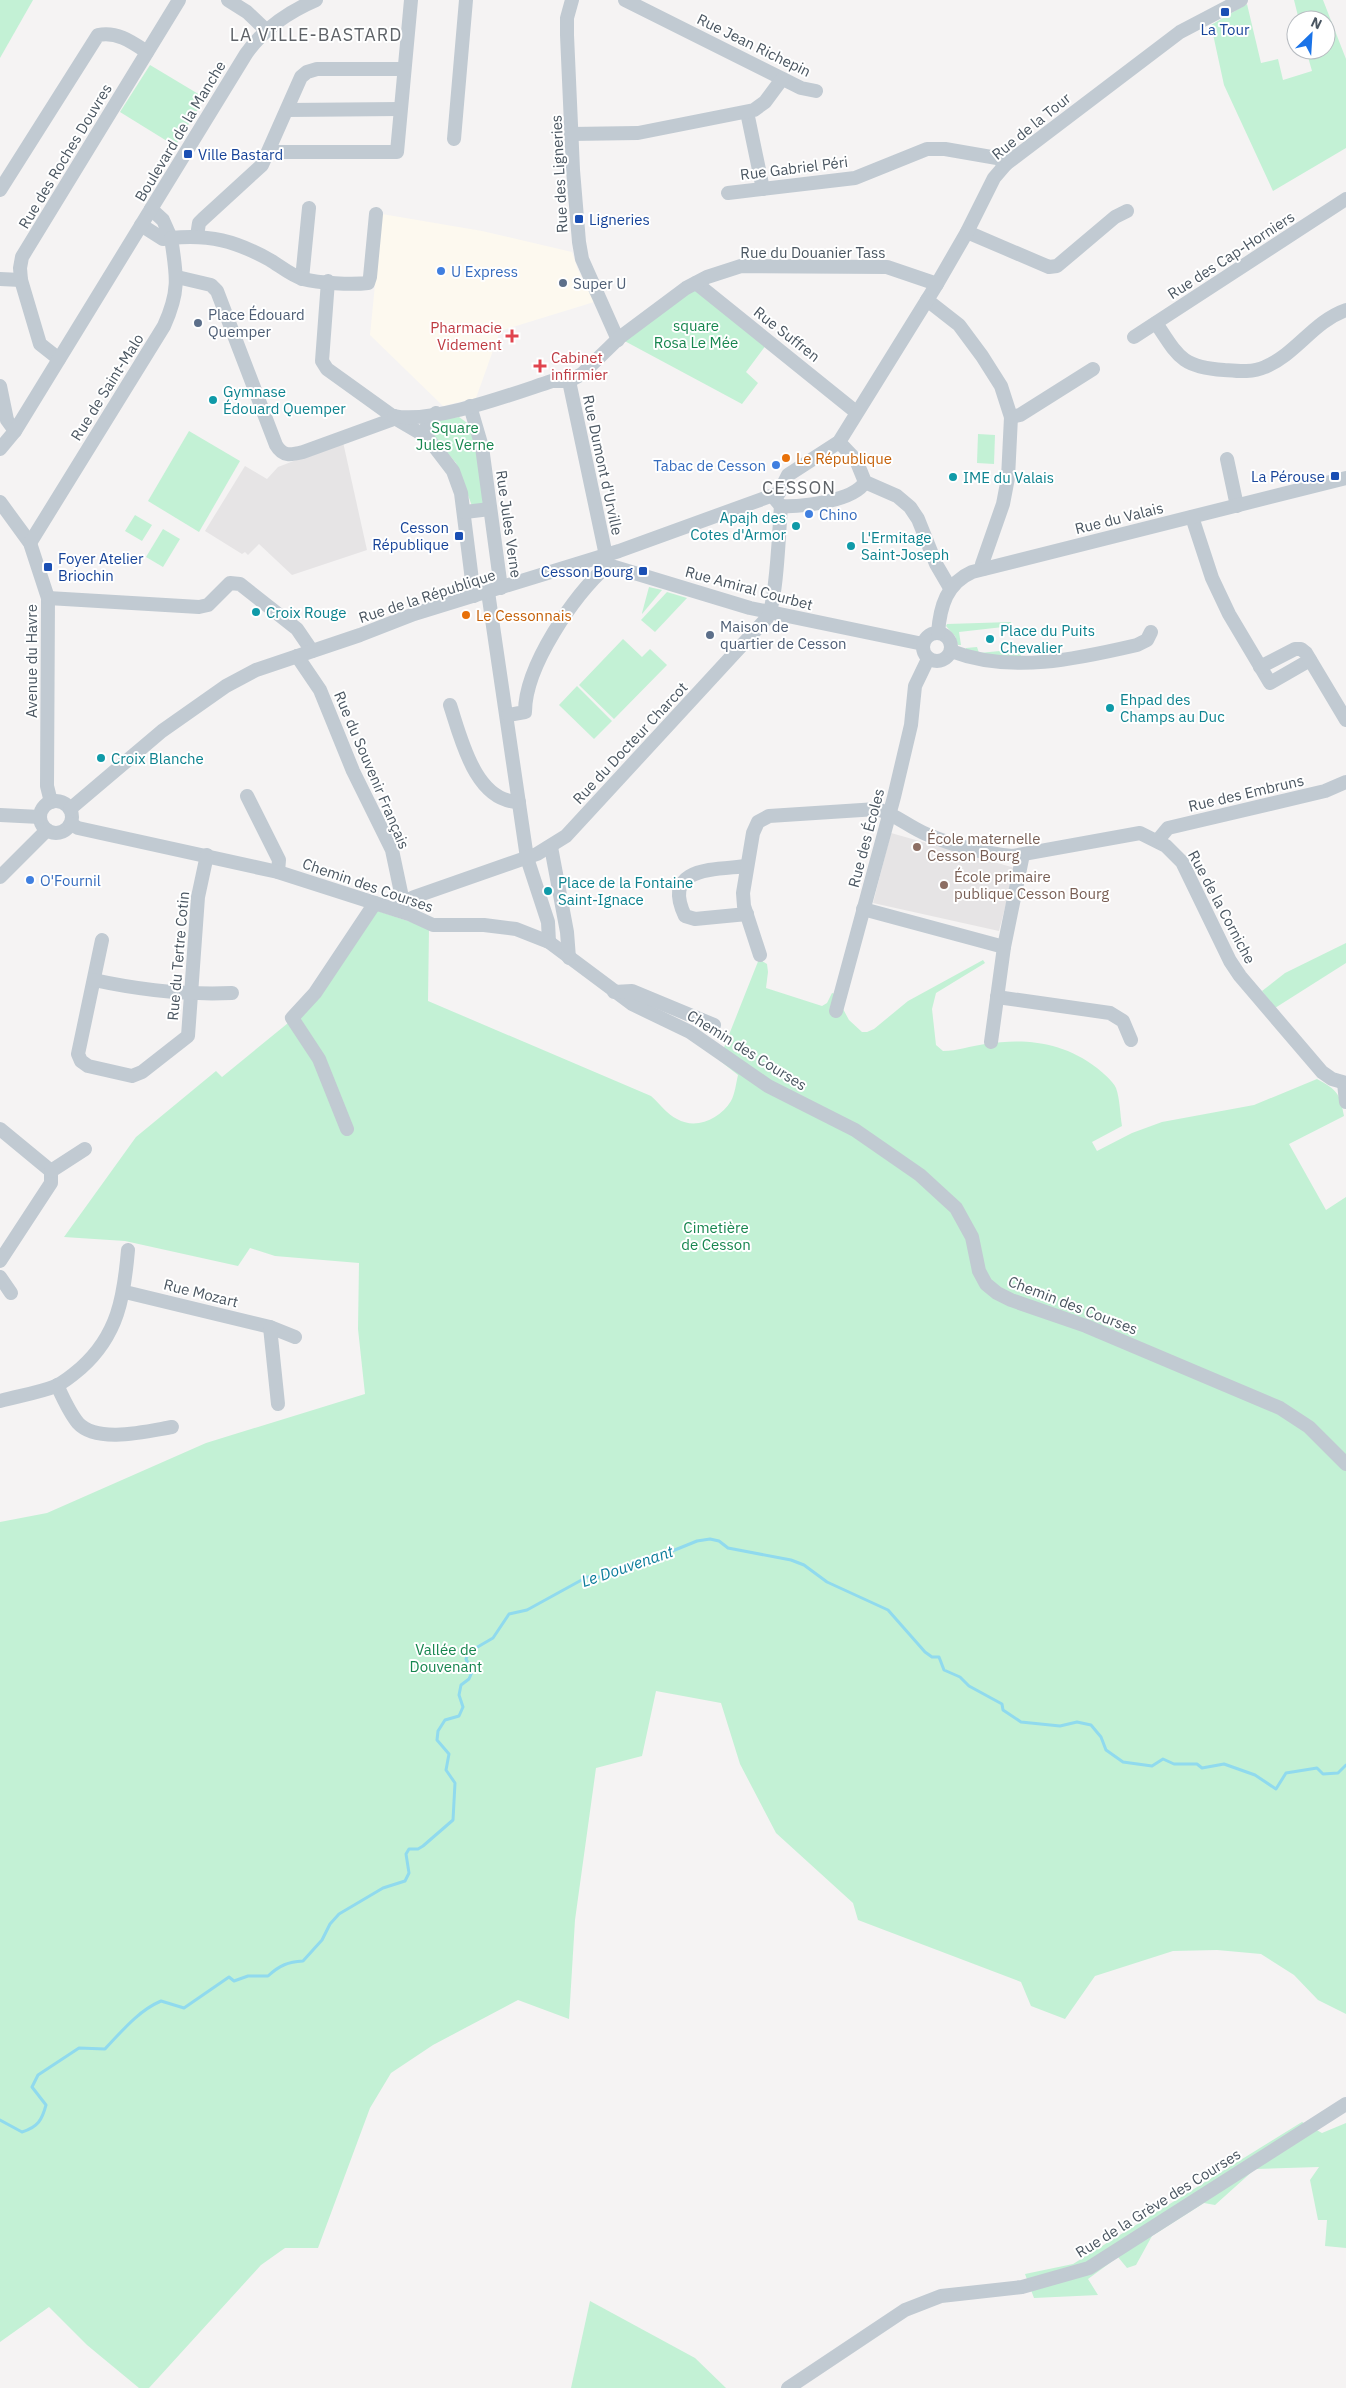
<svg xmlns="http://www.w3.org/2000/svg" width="1346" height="2388" viewBox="0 0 1346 2388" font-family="'IBM Plex Sans',sans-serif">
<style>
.commercial{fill:#fdf9ef}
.education{fill:#e6e4e5}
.green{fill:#c3f1d5}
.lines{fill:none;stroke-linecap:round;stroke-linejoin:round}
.stream{stroke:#90daee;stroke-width:3}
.minor{stroke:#c1cad2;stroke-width:14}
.transit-dot{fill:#1a4fb4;stroke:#fff;stroke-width:2}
.shop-dot{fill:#3f7fe0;stroke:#fff;stroke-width:2}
.service-dot{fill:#5c6f8a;stroke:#fff;stroke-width:2}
.health-dot{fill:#e0444e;stroke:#fff;stroke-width:2}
.culture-dot{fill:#0f9aa8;stroke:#fff;stroke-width:2}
.food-dot{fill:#e8710a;stroke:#fff;stroke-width:2}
.education-dot{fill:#8d6e63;stroke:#fff;stroke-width:2}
.labels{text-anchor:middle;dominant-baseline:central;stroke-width:4;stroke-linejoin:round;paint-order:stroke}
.transit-label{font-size:15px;fill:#164399;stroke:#fff;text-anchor:start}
.street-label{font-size:15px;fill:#4a5661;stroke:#fff}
.shop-label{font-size:15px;fill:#366cbe;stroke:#fff;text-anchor:start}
.service-label{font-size:15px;fill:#4e5e75;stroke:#fff;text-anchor:start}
.park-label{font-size:15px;fill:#17864f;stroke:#fff}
.health-label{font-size:15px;fill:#be3a42;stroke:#fff;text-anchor:end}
.culture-label{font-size:15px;fill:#0d838f;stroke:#fff;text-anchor:start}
.food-label{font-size:15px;fill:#c56008;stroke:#fff;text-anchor:start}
.education-label{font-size:15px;fill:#785e54;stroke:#fff;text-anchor:start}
.water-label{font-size:16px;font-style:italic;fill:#0c7c9b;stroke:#fff}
.quarter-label{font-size:18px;letter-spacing:1px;fill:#5f6368;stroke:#fff}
</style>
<rect width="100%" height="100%" fill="#f5f3f3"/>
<path class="commercial" d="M382 214 482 231 572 252 578 270 594 302 500 331 476 398 443 406 370 335Z"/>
<g class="education">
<path d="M343 442 367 550 292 575 259 544 248 555 245 552 242 554 205 531 245 466 267 479 278 467Z"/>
<path d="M891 833 1015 868 999 931 873 903Z"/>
</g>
<g class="green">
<path d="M0 0H33L0 58Z"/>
<path d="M1294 0H1323L1346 59V148L1273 191 1224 85 1211 25 1247 4 1261 63 1278 59 1283 80 1312 71 1306 50H1326V20H1299Z"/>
<path d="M150 65 205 98 175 146 120 112Z"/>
<path d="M696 283 769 341 746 372 758 383 742 404 619 338Z"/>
<path d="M459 417 470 425 480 470 483 505 472 506 456 463 436 439 431 428 437 420Z"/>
<path d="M189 431 240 461 199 532 148 501Z"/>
<path d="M978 434 995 435 994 464 977 463Z"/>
<path d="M135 515 152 525 142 541 125 531Z"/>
<path d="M163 529 180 539 163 567 146 557Z"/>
<path d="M649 587 662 590 642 614V613Z"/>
<path d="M667 592 687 598 655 632 641 620Z"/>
<path d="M1011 622 1012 626 959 632 961 645H958L955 636 946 626 947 624Z"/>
<path d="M623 639 642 657 650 649 667 665 614 719 579 685Z"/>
<path d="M977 647 979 653 1021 649V657L965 653 966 648Z"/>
<path d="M577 686 612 721 594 739 559 705Z"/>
<path d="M375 910 429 928 428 1001 651 1096C660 1104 667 1114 677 1119 696 1130 720 1119 731 1101 735 1094 736 1083 738 1075L719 1060 759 959 767 964 768 972 766 988 822 1006 827 1003 832 993 844 997 843 1009 849 1020 862 1032H867L874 1029 908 1001 983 960 985 963 936 993 932 1009 936 1045 943 1051C958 1051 970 1046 985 1044 1026 1038 1063 1042 1097 1068 1103 1073 1113 1081 1116 1088 1120 1099 1120 1114 1122 1126L1092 1142 1097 1151 1132 1133 1162 1122 1254 1105 1317 1079C1337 1090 1340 1093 1344 1116L1289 1144 1326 1210 1346 1197V2014L1318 2000 1294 1975 1261 1954 1217 1950 1173 1951 1095 1976 1065 2019 1031 2006 1021 1982 858 1920 853 1903 776 1833 740 1764 721 1703 656 1691 642 1756 596 1768 575 1920 569 2019 518 2000 433 2045 391 2073 370 2108 318 2248H285L261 2265 149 2388H139L87 2345 49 2307 0 2342V1522L47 1513 206 1443 365 1394 358 1329 359 1263 275 1256 250 1248 238 1266 125 1241 64 1237 136 1137 216 1071 222 1077 304 1010Z"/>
<path d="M1346 943V963L1275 1008 1262 991 1285 973Z"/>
<path d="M1302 2122 1322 2133 1346 2123V2248L1325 2246 1327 2220H1318L1310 2180 1319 2167 1255 2169 1215 2205 1204 2203 1152 2236 1136 2265 1127 2268 1118 2257 1088 2279 1098 2295 1034 2298 1025 2274 1073 2264Z"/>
<path d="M590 2301 695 2358 726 2388H571Z"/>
</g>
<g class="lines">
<path class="stream" d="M0 2120 22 2132C38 2127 42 2120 46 2105L32 2087 38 2075 79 2048 105 2049C122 2031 138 2011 161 2001L184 2008 229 1977 234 1981 248 1976H268C280 1965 288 1962 303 1961L322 1940 330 1924 339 1914 383 1888 405 1881 409 1873 406 1854 409 1849H418L423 1846 453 1820 455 1783 446 1770 449 1754 437 1740 438 1731 445 1720 459 1716 463 1707 459 1695 461 1685 469 1679 472 1672 466 1659 469 1652 493 1638 509 1614 527 1610 587 1577H600L628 1569 697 1541 710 1539 719 1541 728 1548 791 1560 804 1565 827 1582 888 1610 925 1652 932 1657H939L944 1670 960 1677 969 1686 1002 1704 1003 1710 1021 1722 1060 1726 1077 1722 1091 1725 1101 1737 1106 1750 1123 1762 1152 1766 1163 1759 1174 1764H1197L1202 1768 1224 1764 1255 1775 1276 1789 1286 1773 1317 1768 1323 1774 1338 1773 1346 1765"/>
<g class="minor">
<path d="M228 0 247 12 266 30"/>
<path d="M572 0 567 18V35L573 170 579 242 582 259 618 340"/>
<path d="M625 0 801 88 816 91"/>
<path d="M287 110 400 109"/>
<path d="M747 112 763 189"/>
<path d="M571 134 638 133 754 110 765 102 782 79"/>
<path d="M454 139 466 0"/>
<path d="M269 152H397L411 0"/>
<path d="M0 190 98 35C117 31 132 42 147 52"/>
<path d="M728 193 855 178 927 149H945L997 158 1006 164"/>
<path d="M141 225 163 239 171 238 163 220 151 209"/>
<path d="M967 232 1049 267 1057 266 1115 217 1127 211"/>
<path d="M197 236 199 223 203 219 262 165 301 77 307 72 317 69H404"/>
<path d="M177 277 211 285 217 291 276 445C283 457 291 455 303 452L391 420 394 416"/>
<path d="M0 279 21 280"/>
<path d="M302 279 309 208"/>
<path d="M328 281 322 361 327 369 398 420 427 437"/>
<path d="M696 283 856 412"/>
<path d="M927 300 959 325 982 356 1001 386 1011 417 1008 478 1003 504 982 564 983 569"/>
<path d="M1156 323C1178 356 1181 367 1224 370 1237 371 1252 373 1265 367 1296 354 1314 321 1346 310"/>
<path d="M1134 337 1346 199"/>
<path d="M59 359 40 344 21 280 20 268 22 257 179 0"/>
<path d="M569 381 608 565 750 608 923 644"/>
<path d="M0 386 7 420 15 431"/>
<path d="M470 406 482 447 501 588"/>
<path d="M436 413 427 425V437L453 471 461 493 474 596"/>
<path d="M394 416C433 424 512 394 552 381H569L582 374 619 338 686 288 707 277 741 266 887 267 937 284"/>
<path d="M1011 417 1020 415 1093 369"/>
<path d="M839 442 856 460 865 482 897 496 910 507 918 519 936 564 950 588"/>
<path d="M0 449 15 431 246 54C264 28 288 12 316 0"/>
<path d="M1227 459 1237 506"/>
<path d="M775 499 781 506C803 507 854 501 865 482"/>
<path d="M0 502 30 543 48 598 47 786 51 802"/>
<path d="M465 512 490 509"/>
<path d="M1192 517 1212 578 1229 614 1270 683 1310 660"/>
<path d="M30 543 164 326C180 291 177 276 171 238 209 234 236 241 270 260 280 266 292 276 303 279 319 283 351 285 368 283L370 277 376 214"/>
<path d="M488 592 527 858 548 922 549 942"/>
<path d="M48 598 199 607 208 605 230 583 240 584 297 629 312 651"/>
<circle cx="937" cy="647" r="14"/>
<path d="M938 633C940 606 947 583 972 572L1346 478"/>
<path d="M951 651C1011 674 1077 659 1137 645L1147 640 1151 632"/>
<path d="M297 656 320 690 353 771 392 850 403 902"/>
<path d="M1260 667 1295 649H1301L1306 653 1346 720"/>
<path d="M450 705C461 738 475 802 519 802"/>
<path d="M508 715 525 712C525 666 574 595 608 565"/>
<path d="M247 796 279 860 278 872"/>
<circle cx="56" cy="817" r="16"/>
<path d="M70 809 162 731 226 686 256 670 360 635 414 614 619 551 779 493 788 475 839 442 937 284 967 232 994 178 1006 164 1180 32 1241 0"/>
<path d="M0 815 40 817"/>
<path d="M71 824 78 828 278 872 409 914 433 925H484L516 929 549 942 632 1004 690 1032 768 1086 855 1130 920 1175 956 1208 972 1237 979 1271 986 1284 997 1293 1011 1300 1086 1326 1280 1408 1309 1427 1346 1464"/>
<path d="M1158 840 1168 828 1325 791 1346 782"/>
<path d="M551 847 567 932 569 958"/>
<path d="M747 866C715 870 661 866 685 916L695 919 747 914"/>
<path d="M0 877 47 830"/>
<path d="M863 909 1004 947"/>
<path d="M397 910 403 902 414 897 537 854 566 836 767 618C777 603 779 528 781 506"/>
<path d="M102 940 78 1054 81 1061 88 1066 132 1076 142 1072 188 1036 198 897 207 855"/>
<path d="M760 955 744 906 743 893 753 833 758 822 769 816 877 809C895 814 909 827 926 834 952 845 985 854 1013 856L1140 833 1166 846 1182 862 1230 961 1240 976 1322 1072 1332 1079 1346 1083"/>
<path d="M94 980C140 990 185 995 232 993"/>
<path d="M614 992 632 991 714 1025"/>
<path d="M997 997 1110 1013 1123 1021 1131 1040"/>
<path d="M836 1011 894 797 911 725 915 686 928 659"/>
<path d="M991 1042 1004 947 1022 859 1021 855"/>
<path d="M1344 1083 1346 1102"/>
<path d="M0 1129 51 1171V1183L0 1261"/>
<path d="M347 1129 319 1059 292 1018 315 993 375 903"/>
<path d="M51 1171 85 1149"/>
<path d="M0 1277 11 1293"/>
<path d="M125 1292 270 1327 295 1337"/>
<path d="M270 1327 278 1404"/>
<path d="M57 1385C63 1398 69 1412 78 1423 97 1444 148 1431 172 1427"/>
<path d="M0 1401C18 1396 38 1393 56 1386 64 1382 74 1374 81 1368 118 1335 124 1297 128 1250"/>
<path d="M788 2388 905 2310 941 2296 1022 2287 1089 2268 1346 2104"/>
</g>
</g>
<g class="transit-dot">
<rect x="1220" y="7" width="10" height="10" rx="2.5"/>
<rect x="183" y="149" width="10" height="10" rx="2.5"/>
<rect x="574" y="214" width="10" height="10" rx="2.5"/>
<rect x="1330" y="471" width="10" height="10" rx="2.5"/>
<rect x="454" y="531" width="10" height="10" rx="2.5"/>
<rect x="43" y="562" width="10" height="10" rx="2.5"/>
<rect x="638" y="566" width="10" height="10" rx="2.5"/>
</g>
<g class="shop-dot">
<circle cx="441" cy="271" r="5"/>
<circle cx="776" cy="465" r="5"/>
<circle cx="809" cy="514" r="5"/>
<circle cx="30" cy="880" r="5"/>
</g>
<g class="service-dot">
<circle cx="563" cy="283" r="5"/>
<circle cx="198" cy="323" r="5"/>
<circle cx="710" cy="635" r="5"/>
</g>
<g class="health-dot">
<path d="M509.5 328.5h5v5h5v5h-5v5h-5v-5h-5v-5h5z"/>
<path d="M537.5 358.5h5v5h5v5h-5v5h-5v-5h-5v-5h5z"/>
</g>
<g class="culture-dot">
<circle cx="213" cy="400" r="5"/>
<circle cx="953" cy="477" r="5"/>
<circle cx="796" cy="526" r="5"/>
<circle cx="851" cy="546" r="5"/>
<circle cx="256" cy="612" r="5"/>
<circle cx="990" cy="639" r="5"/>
<circle cx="1110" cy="708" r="5"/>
<circle cx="101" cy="758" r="5"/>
<circle cx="548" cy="891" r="5"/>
</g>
<g class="food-dot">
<circle cx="786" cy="458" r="5"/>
<circle cx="466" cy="615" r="5"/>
</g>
<g class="education-dot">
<circle cx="917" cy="847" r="5"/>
<circle cx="944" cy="885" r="5"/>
</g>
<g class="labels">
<g class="transit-label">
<text x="1225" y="29" text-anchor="middle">La Tour</text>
<text x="198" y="154">Ville Bastard</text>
<text x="589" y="219">Ligneries</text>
<text x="1325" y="476" text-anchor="end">La Pérouse</text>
<text x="449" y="527" text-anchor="end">Cesson<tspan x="449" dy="17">République</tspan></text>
<text x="58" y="558">Foyer Atelier<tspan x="58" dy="17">Briochin</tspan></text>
<text x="633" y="571" text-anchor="end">Cesson Bourg</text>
</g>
<g class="street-label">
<text transform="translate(754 45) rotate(26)">Rue Jean Richepin</text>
<text transform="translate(1031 126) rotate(-39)">Rue de la Tour</text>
<text transform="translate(180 131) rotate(-59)">Boulevard de la Manche</text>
<text transform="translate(65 156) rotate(-59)">Rue des Roches Douvres</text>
<text transform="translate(794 168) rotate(-7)">Rue Gabriel Péri</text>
<text transform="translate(559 174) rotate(-93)">Rue des Ligneries</text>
<text x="813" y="252">Rue du Douanier Tass</text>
<text transform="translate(1231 255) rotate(-33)">Rue des Cap-Horniers</text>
<text transform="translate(787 334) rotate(38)">Rue Suffren</text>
<text transform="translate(107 387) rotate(-58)">Rue de Saint-Malo</text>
<text transform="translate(603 465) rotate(78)">Rue Dumont d'Urville</text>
<text transform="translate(1119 518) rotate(-14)">Rue du Valais</text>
<text transform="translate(509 524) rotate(82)">Rue Jules Verne</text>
<text transform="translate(749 588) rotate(15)">Rue Amiral Courbet</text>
<text transform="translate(427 596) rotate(-18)">Rue de la République</text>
<text transform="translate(31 661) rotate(-90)">Avenue du Havre</text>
<text transform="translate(630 743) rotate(-47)">Rue du Docteur Charcot</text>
<text transform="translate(372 770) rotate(67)">Rue du Souvenir Français</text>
<text transform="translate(1246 793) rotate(-13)">Rue des Embruns</text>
<text transform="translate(866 838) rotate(-75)">Rue des Écoles</text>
<text transform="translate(368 885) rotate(19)">Chemin des Courses</text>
<text transform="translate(1222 907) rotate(62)">Rue de la Corniche</text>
<text transform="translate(178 956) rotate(-85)">Rue du Tertre Cotin</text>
<text transform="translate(747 1050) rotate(32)">Chemin des Courses</text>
<text transform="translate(201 1293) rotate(14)">Rue Mozart</text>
<text transform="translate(1073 1305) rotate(21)">Chemin des Courses</text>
<text transform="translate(1158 2203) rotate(-32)">Rue de la Grève des Courses</text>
</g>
<g class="shop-label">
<text x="451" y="271">U Express</text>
<text x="766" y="465" text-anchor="end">Tabac de Cesson</text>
<text x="819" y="514">Chino</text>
<text x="40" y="880">O'Fournil</text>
</g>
<g class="service-label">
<text x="573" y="283">Super U</text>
<text x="208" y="314">Place Édouard<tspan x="208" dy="17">Quemper</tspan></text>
<text x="720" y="626">Maison de<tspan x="720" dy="17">quartier de Cesson</tspan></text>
</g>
<g class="park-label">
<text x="696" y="325">square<tspan x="696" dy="17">Rosa Le Mée</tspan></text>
<text x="455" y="427">Square<tspan x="455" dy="17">Jules Verne</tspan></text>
<text x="716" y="1227">Cimetière<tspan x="716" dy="17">de Cesson</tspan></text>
<text x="446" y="1649">Vallée de<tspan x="446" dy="17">Douvenant</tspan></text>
</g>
<g class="health-label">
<text x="502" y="327">Pharmacie<tspan x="502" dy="17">Videment</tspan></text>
<text x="551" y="357" text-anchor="start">Cabinet<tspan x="551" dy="17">infirmier</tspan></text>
</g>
<g class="culture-label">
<text x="223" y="391">Gymnase<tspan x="223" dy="17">Édouard Quemper</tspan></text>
<text x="963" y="477">IME du Valais</text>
<text x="786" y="517" text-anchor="end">Apajh des<tspan x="786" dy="17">Cotes d'Armor</tspan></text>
<text x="861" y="537">L'Ermitage<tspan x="861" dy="17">Saint-Joseph</tspan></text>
<text x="266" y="612">Croix Rouge</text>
<text x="1000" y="630">Place du Puits<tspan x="1000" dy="17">Chevalier</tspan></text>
<text x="1120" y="699">Ehpad des<tspan x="1120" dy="17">Champs au Duc</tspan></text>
<text x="111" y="758">Croix Blanche</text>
<text x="558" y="882">Place de la Fontaine<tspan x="558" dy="17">Saint-Ignace</tspan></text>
</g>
<g class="food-label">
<text x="796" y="458">Le République</text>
<text x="476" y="615">Le Cessonnais</text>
</g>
<g class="education-label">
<text x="927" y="838">École maternelle<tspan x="927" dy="17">Cesson Bourg</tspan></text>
<text x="954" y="876">École primaire<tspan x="954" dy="17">publique Cesson Bourg</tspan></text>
</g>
<g class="water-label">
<text transform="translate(627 1566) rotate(-19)">Le Douvenant</text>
</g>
<g class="quarter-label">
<text x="316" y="34">LA VILLE-BASTARD</text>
<text x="799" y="487">CESSON</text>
</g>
</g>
<g transform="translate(1311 35) rotate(25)"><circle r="24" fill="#ffffff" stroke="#b7bbc0"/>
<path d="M0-4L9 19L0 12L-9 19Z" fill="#1a73e8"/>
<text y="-8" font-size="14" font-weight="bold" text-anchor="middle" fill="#4a5661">N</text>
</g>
</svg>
